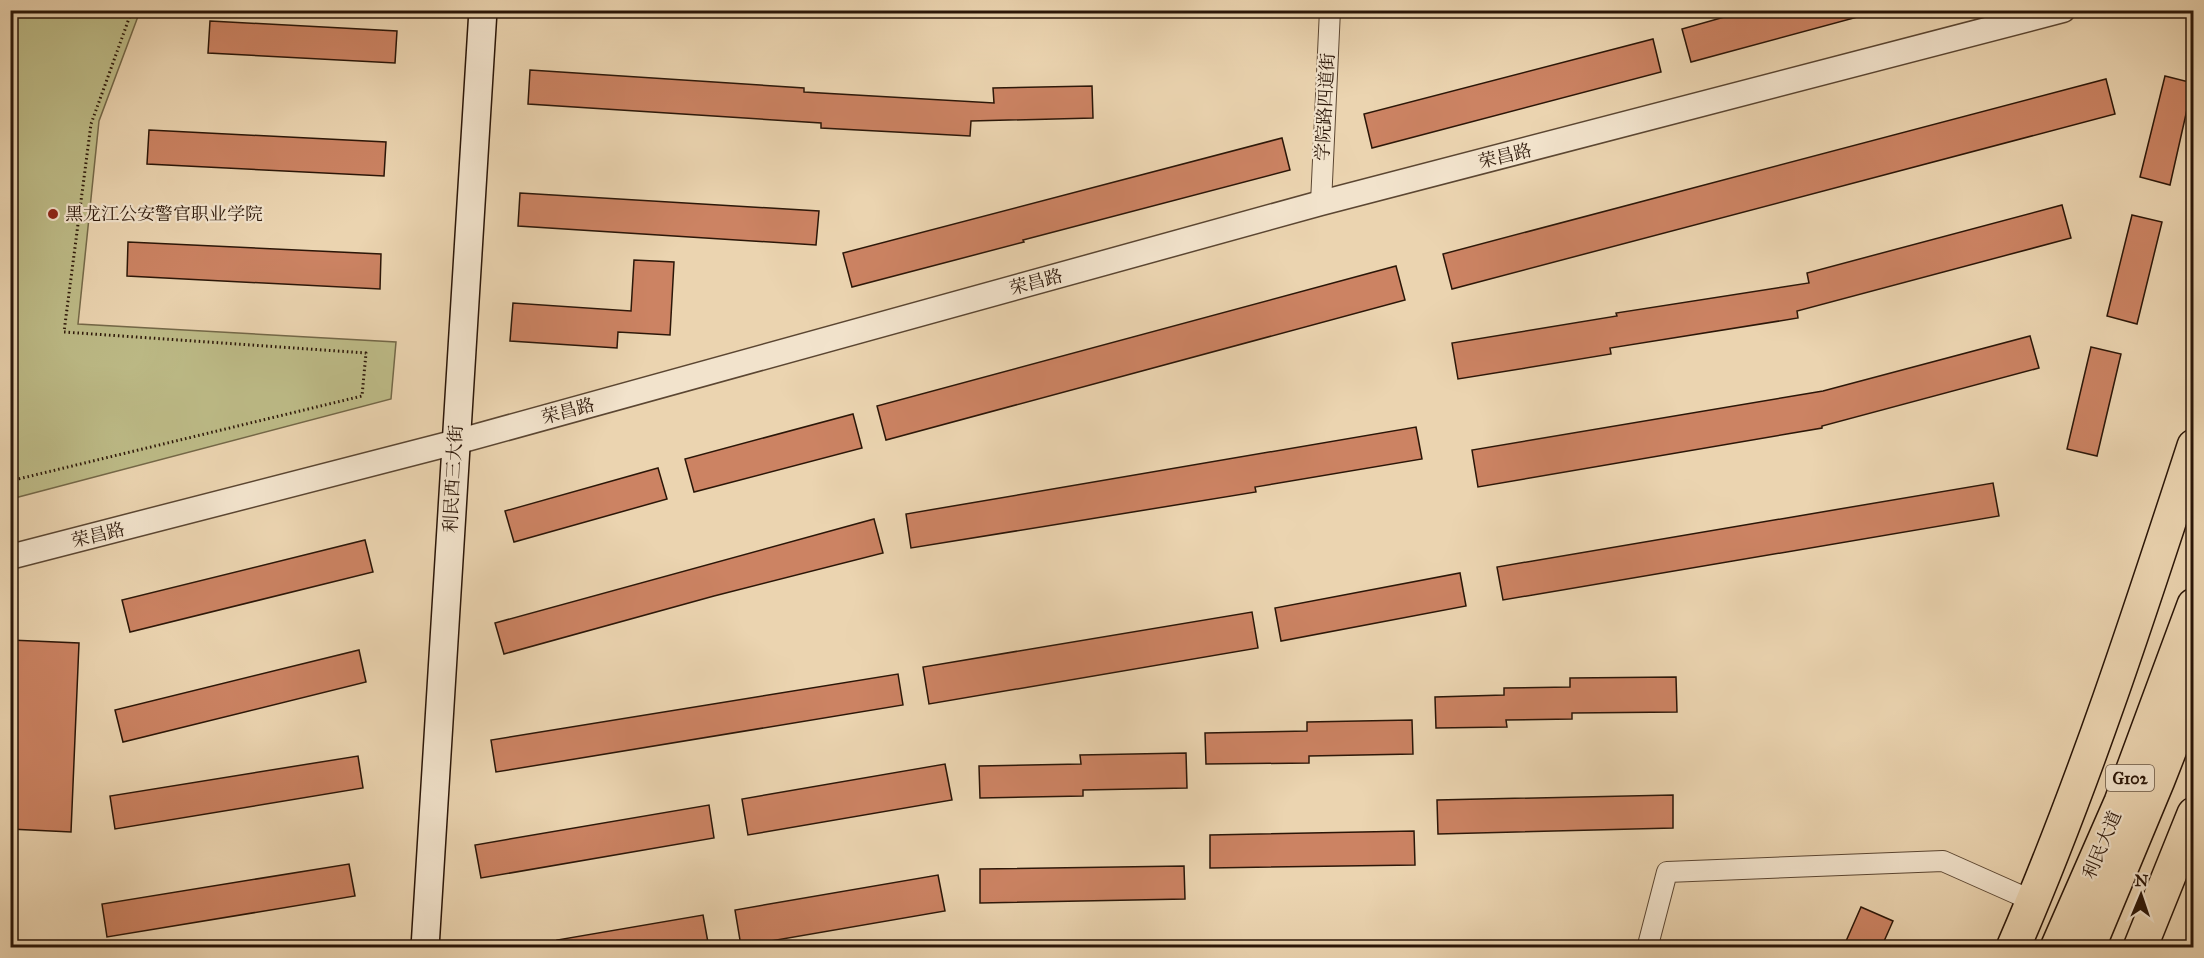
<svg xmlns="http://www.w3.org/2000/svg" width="2204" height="958" viewBox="0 0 2204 958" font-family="'IM FELL Great Primer','Noto Serif SC',serif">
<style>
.green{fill:#bdbb87;stroke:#746848;stroke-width:1.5}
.building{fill:#cc8363;stroke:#2b1608;stroke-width:1.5}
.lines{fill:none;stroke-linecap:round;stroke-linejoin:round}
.minor-casing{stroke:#5b4632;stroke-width:22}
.tertiary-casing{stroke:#5b4632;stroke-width:27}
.secondary-casing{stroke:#2b1608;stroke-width:30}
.trunk-casing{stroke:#2b1608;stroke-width:36}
.path{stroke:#2b1608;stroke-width:3;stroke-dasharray:1.5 3;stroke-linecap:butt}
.minor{stroke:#f2e3cc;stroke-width:20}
.tertiary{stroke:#f2e3cc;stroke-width:24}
.secondary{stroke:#f2e3cc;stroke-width:27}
.trunk{stroke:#ebd4b0;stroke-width:33}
.poi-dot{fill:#8f2418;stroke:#f2e3cc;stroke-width:2}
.labels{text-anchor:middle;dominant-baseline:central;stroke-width:4.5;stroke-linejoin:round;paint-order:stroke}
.shield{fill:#f2e3cc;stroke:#675443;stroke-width:1.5}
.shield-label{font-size:16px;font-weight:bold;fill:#2b1608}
.street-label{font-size:18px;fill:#2b1608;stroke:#f2e3cc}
.poi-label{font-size:18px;fill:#2b1608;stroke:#f2e3cc;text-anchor:start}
</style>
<rect width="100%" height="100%" fill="#ebd4b0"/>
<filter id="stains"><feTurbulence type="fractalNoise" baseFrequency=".00333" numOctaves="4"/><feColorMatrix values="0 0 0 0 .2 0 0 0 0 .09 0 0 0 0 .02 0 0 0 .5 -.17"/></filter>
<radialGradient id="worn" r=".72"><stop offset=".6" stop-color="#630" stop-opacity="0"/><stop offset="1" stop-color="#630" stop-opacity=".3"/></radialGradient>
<path class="green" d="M11 10 140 11 99 121 78 324 396 342 391 399 11 499Z"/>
<g class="building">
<path d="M1749 10H1864L1865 15 1691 62 1682 29Z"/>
<path d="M210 21 397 31 395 63 208 53Z"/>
<path d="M1653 39 1661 72 1372 148 1364 114Z"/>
<path d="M530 70 804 88V92L994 103 993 88 1092 86 1093 118 971 121 970 136 821 128V123L528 104Z"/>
<path d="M2165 76 2193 83 2170 185 2140 177Z"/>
<path d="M2106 79 2115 114 1452 289 1443 254Z"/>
<path d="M149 130 386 142 384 176 147 164Z"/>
<path d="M1282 138 1290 170 1023 240 1024 242 852 287 843 253Z"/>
<path d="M520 193 819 211 816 245 518 226Z"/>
<path d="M2062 205 2071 238 1797 311 1798 318 1610 348 1611 354 1458 379 1452 343 1617 316 1616 313 1809 283 1807 273Z"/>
<path d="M2132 215 2162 222 2137 324 2107 316Z"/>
<path d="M128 242 381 254 380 289 127 276Z"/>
<path d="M634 260 674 262 670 335 618 332 617 348 510 341 513 303 631 311Z"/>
<path d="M1396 266 1405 300 886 440 877 406Z"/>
<path d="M2030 336 2039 368 1822 426V428L1478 487 1472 450 1823 391Z"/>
<path d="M2091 347 2121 354 2097 456 2067 449Z"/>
<path d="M853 414 862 448 694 492 685 459Z"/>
<path d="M1416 427 1422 459 1255 487 1256 492 911 548 906 514Z"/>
<path d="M658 468 667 499 514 542 505 511Z"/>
<path d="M1993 483 1999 516 1503 600 1497 567Z"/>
<path d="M874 519 883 553 714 596 504 654 495 623Z"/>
<path d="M365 540 373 572 130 632 122 600Z"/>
<path d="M1460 573 1466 606 1281 641 1275 608Z"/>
<path d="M1252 612 1258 648 929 704 923 667Z"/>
<path d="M10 640 79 643 71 832 10 829Z"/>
<path d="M359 650 366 682 123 742 115 710Z"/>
<path d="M898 674 903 705 496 772 491 740Z"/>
<path d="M1676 677 1677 712 1572 713V719L1506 720 1507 727 1436 728 1435 697 1504 695V688L1570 687V678Z"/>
<path d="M1412 720 1413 754 1309 756V763L1206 764 1205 733 1307 731V722Z"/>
<path d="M1186 753 1187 788 1083 790V796L980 798 979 766 1081 764 1080 755Z"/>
<path d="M358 756 363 788 115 829 110 796Z"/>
<path d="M945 764 952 800 748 835 742 799Z"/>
<path d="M1673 795V828L1438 834 1437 800Z"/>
<path d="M709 805 714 838 481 878 475 845Z"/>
<path d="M1414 831 1415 865 1210 868V835Z"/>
<path d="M349 864 355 896 107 937 102 904Z"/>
<path d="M1184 866 1185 899 980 903V869Z"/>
<path d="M938 875 945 911 741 946 735 910Z"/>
<path d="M1861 907 1893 921 1881 948H1843Z"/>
<path d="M703 915 709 948H558L557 940Z"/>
</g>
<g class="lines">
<defs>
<g id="minor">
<path d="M1321 203 1330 10"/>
<path d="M1648 945 1667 872 1943 861 2033 901"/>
</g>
<path id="tertiary" d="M10 557 456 442 1321 203 2063 10"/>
<path id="secondary" d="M425 948 483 10"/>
<g id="trunk">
<path d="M2013 948C2084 784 2139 615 2194 446"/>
<path d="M2057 948 2121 802 2194 605"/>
<path d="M2088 948 2158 780 2194 688"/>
<path d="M2140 948 2194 814"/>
</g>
</defs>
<use href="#minor" class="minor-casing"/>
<use href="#tertiary" class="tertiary-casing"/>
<use href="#secondary" class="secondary-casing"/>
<use href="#trunk" class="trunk-casing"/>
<path class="path" d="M10 481 362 396 366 353 64 332 91 124 132 10"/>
<use href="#minor" class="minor"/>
<use href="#tertiary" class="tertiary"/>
<use href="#secondary" class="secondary"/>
<use href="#trunk" class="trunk"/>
</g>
<circle class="poi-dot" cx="53" cy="214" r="6"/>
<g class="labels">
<rect class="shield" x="2106" y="765" width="48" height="26" rx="4.5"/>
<g class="shield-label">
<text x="2130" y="778">G102</text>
</g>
<g class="street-label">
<text transform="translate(1325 107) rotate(-87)">学院路四道街</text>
<text transform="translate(1505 156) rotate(-14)">荣昌路</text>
<text transform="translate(1036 282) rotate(-15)">荣昌路</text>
<text transform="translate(568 411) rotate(-15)">荣昌路</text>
<text transform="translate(453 479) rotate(-87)">利民西三大街</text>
<text transform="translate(98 535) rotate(-14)">荣昌路</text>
<text transform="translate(2102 845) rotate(-67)">利民大道</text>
</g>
<g class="poi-label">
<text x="65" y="214">黑龙江公安警官职业学院</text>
</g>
</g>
<rect width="2204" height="958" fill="none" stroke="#ebd4b0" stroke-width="36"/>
<rect x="12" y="12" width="2180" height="934" fill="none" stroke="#2b1608" stroke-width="3"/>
<rect x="18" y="18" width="2168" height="922" fill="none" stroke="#2b1608" stroke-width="1.5"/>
<g transform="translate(2141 895) rotate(2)" stroke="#f2e3cc" stroke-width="4.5" paint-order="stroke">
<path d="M0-4.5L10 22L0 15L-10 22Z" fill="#2b1608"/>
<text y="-9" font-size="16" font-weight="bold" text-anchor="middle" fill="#2b1608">N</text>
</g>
<rect width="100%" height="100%" filter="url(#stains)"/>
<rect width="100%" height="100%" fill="url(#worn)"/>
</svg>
